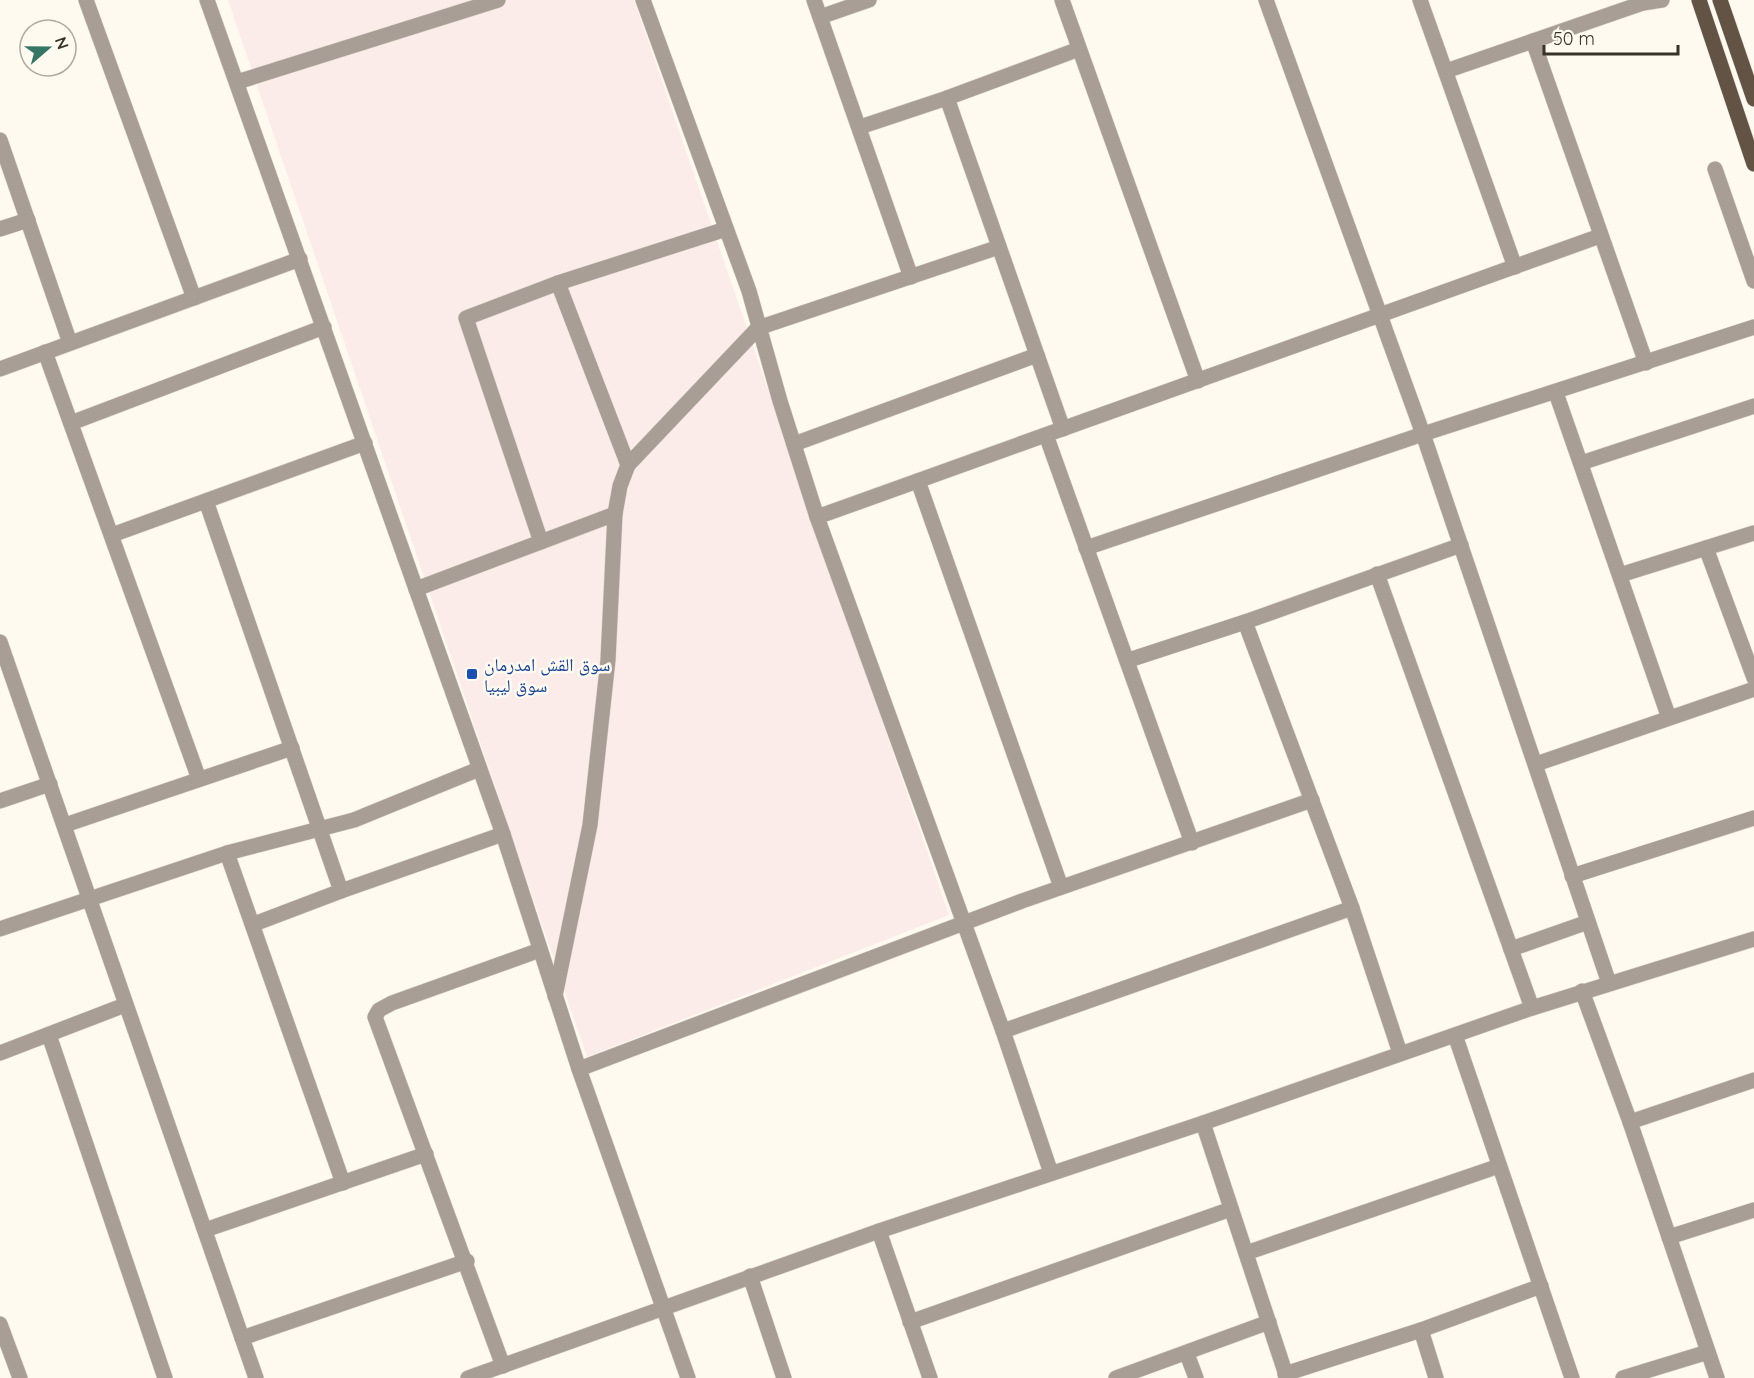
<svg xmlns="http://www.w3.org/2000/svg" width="1754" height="1378" viewBox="0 0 1754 1378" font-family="Quicksand,'Noto Naskh Arabic',sans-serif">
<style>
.commercial{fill:#fcece9}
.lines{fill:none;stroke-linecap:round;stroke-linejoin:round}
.minor-casing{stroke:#dbd6cb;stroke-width:16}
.major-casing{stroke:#dbd6cb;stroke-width:16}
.minor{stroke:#a89e95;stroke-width:15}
.major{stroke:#635344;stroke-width:15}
.transit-dot{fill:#1a4fb4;stroke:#fffaef;stroke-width:2}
.labels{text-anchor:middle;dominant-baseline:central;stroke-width:5;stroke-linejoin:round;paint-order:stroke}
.transit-label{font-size:18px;fill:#164399;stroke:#fffaef;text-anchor:start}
</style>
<rect width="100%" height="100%" fill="#fffaef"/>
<path class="commercial" d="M228 0H634L949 915 587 1057Z"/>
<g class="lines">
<defs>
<g id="minor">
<path d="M86 0 194 298"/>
<path d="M207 0 503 834 579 1069 688 1378"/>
<path d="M643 0 749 291 780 401 817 517 1003 1031 1051 1173"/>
<path d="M814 0 911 277"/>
<path d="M1062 0 1198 381"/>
<path d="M1266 0 1423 434 1609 983"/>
<path d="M1420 0 1515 267"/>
<path d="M820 17 869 0"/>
<path d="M1533 41 1646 363"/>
<path d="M1446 71 1643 3 1662 0"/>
<path d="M237 82 498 0"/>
<path d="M947 98 1063 429"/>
<path d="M860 127 947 98 1079 49"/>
<path d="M0 140 70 343"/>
<path d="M1715 169 1754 281"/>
<path d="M0 229 28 220"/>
<path d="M558 283 628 465"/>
<path d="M45 352 199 779"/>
<path d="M0 369 300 259"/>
<path d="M1556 393 1669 718"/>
<path d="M71 423 324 327"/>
<path d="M1046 435 1192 843"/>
<path d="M794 444 1037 355"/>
<path d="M1581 463 1754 406"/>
<path d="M918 481 1061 887"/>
<path d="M206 501 341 891 254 924"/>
<path d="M817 517 1600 236"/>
<path d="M112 535 365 443"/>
<path d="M541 542 466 318 558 283 726 229"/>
<path d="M1086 548 1423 434 1754 327"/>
<path d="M1706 548 1754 678"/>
<path d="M1377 574 1532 1008"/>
<path d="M1620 575 1754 533"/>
<path d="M416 589 615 514"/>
<path d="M1245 622 1352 908 1400 1053"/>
<path d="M0 642 256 1378"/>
<path d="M1129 660 1245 622 1461 545"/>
<path d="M1536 764 1754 689"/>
<path d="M0 801 50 784"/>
<path d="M65 825 292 748"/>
<path d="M227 853 343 1183"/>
<path d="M1572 876 1754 818"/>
<path d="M341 891 503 834"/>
<path d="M0 929 227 853 354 820 479 769"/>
<path d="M1511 949 1588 922"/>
<path d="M1582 991 1630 1122 1717 1378"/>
<path d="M555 996 590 825 608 660 615 514 620 486 628 465 758 328 999 247"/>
<path d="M1003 1031 1352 908"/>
<path d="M49 1035 165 1378"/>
<path d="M1455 1035 1572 1378"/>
<path d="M0 1053 125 1005"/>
<path d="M579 1069 1022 901 1312 800"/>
<path d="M1630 1122 1754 1080"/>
<path d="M1203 1123 1287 1378"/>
<path d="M205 1230 426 1154"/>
<path d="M879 1231 930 1378"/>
<path d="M1669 1237 1754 1210"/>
<path d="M1246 1253 1499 1166"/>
<path d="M750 1276 784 1378"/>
<path d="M910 1322 1231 1209"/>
<path d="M0 1324 20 1378"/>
<path d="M1421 1330 1436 1378"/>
<path d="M242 1338 467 1261"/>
<path d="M1187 1354 1196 1378"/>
<path d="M503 1366 375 1017 379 1010 392 1003 540 950"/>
<path d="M1285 1374 1421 1330 1541 1286"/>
<path d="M468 1378 879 1231 1203 1123 1532 1008 1754 939"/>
<path d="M1116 1378 1269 1322"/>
<path d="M1623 1378 1708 1352"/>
</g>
<g id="major">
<path d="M1699 0 1754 164"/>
<path d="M1720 0 1754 99"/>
</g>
</defs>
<use href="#minor" class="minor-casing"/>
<use href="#major" class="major-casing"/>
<use href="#minor" class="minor"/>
<use href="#major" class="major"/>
</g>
<rect class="transit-dot" x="466" y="668" width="12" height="12" rx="3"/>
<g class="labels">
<g class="transit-label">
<text x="484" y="664">سوق القش امدرمان<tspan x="484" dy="21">سوق ليبيا</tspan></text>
</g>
</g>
<g transform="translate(48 48) rotate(70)"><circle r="28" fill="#fffaef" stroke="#afaa9f" stroke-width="1.5"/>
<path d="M0-4.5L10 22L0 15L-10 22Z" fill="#357667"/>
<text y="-9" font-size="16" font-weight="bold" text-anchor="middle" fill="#373328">N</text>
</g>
<path d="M1544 45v9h134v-9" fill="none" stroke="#373328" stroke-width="3"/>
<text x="1553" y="45" font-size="18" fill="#373328" stroke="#fffaef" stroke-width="4.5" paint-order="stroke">50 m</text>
</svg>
